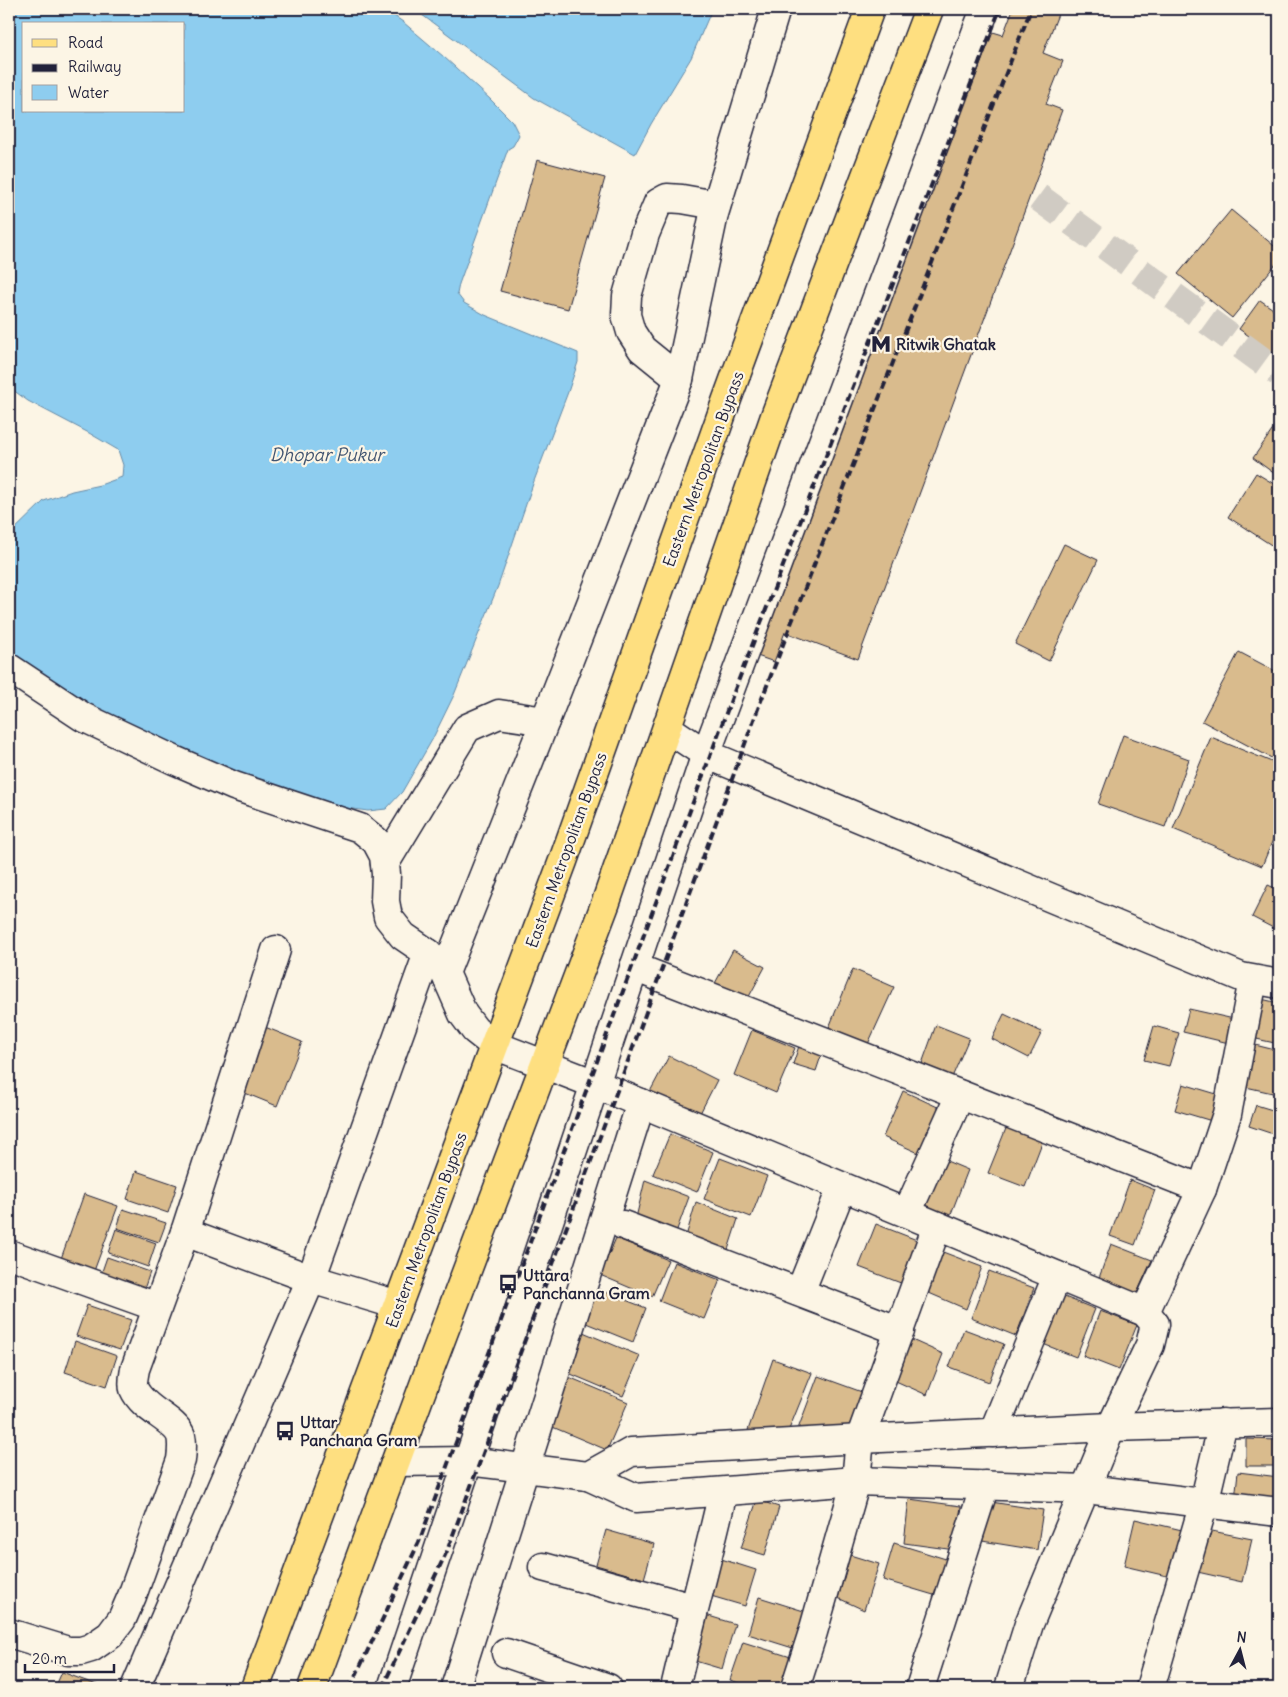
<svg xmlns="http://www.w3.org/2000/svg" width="1288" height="1697" viewBox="0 0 1288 1697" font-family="Delius,sans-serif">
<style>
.water{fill:#8ecdef;stroke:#6389a7;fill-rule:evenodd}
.building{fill:#d9bb8d;stroke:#22223b}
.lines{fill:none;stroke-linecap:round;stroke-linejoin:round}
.minor-tunnel{stroke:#d0cbc3;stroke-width:28;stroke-dasharray:28 14;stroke-linecap:butt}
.minor-casing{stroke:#22223b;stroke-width:31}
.major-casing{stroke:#22223b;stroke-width:31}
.minor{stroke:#fcf5e5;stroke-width:28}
.major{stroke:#fedf80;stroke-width:28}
.rail{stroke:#22223b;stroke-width:4;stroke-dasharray:8 4;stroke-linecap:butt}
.labels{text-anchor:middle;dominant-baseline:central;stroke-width:4.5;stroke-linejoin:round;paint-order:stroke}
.poi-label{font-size:16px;font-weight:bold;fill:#22223b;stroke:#fcf5e5;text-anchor:start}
.street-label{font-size:16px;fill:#22223b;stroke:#fcf5e5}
.water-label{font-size:18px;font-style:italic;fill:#425571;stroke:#fcf5e5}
</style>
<rect width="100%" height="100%" fill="#fcf5e5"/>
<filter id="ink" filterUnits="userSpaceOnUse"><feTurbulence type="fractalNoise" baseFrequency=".02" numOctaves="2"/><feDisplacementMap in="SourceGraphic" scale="10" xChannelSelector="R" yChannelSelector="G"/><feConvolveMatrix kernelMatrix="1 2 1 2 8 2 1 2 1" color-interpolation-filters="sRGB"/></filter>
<g filter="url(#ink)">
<g class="water">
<path d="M9 9H384L403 22 444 57 490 99 512 121 519 135 513 146 508 149 459 284 457 294 464 303 485 315 578 353V362L568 392 534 481 498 586 454 695 432 740 402 792 386 809 368 811 323 805 184 755 9 663V535L44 501 72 491 100 485 122 477 123 465 118 450 89 433 28 401 9 387ZM24 24H184V111H24Z"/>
<path d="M414 9H712L691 58 651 124 635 154 534 98Z"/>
</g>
<g class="building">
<path d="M1013 9H1060L1043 53 1063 61 1046 104 1062 110 858 659 785 632 774 662 746 652 961 76 974 81 993 32 1003 35Z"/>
<path d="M537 160 605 178 568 309 500 291Z"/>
<path d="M1231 210 1279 250V260L1232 318 1178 274Z"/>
<path d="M1260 300 1279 313V357L1239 329Z"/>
<path d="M1279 421V477L1253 458Z"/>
<path d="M1256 473 1279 487V550L1228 517Z"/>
<path d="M1064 544 1098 560 1049 661 1015 644Z"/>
<path d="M1239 652 1279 673V762L1202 721Z"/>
<path d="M1123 735 1189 759 1165 827 1098 804Z"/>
<path d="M1211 737 1279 765V825L1262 866 1173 829Z"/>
<path d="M1268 885 1279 890V931L1252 917Z"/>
<path d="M733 950 765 967 745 1004 713 987Z"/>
<path d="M853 969 894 987 868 1044 828 1030Z"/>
<path d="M1261 999 1279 1003V1044L1252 1038Z"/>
<path d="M1189 1009 1243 1021 1237 1045 1183 1032Z"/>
<path d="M1004 1014 1042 1032 1029 1058 992 1039Z"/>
<path d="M936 1025 969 1038 950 1082 920 1069Z"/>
<path d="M1154 1026 1179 1033 1169 1066 1144 1060Z"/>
<path d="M265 1027 302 1042 277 1106 240 1091Z"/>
<path d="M752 1030 795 1048 776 1093 734 1075Z"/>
<path d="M1247 1043 1279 1051V1086L1277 1094 1237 1085Z"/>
<path d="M799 1046 822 1053 816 1071 793 1064Z"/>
<path d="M669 1056 717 1080 694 1125 645 1101Z"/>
<path d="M1183 1084 1220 1095 1212 1121 1175 1110Z"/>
<path d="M903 1091 942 1109 921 1154 883 1137Z"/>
<path d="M1256 1105 1279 1112V1124L1276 1135 1249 1126Z"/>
<path d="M1007 1126 1043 1140 1025 1187 988 1173Z"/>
<path d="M670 1134 713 1152 697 1192 653 1174Z"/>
<path d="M937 1157 968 1170 949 1219 918 1206Z"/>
<path d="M720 1158 767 1176 751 1217 704 1199Z"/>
<path d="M136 1171 177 1185 168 1213 127 1199Z"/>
<path d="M645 1180 689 1197 675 1235 636 1218Z"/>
<path d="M1130 1180 1155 1190 1135 1245 1110 1236Z"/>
<path d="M84 1194 118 1206 91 1279 58 1267Z"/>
<path d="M696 1202 738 1219 726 1256 685 1240Z"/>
<path d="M123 1209 166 1223 159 1242 117 1228Z"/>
<path d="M876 1224 922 1242 906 1285 859 1267Z"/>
<path d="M116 1229 156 1243 148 1267 108 1253Z"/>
<path d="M616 1238 668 1260 652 1297 600 1275Z"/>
<path d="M1111 1244 1152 1260 1137 1293 1099 1278Z"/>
<path d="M935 1249 982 1267 966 1309 922 1290Z"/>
<path d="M107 1257 150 1272 143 1292 100 1277Z"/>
<path d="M674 1262 720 1280 704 1319 659 1301Z"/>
<path d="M989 1271 1034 1288 1016 1336 971 1318Z"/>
<path d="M595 1288 646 1308 633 1342 581 1321Z"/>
<path d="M1057 1294 1095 1309 1076 1357 1038 1342Z"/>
<path d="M87 1305 131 1320 120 1350 76 1336Z"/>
<path d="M1100 1311 1137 1325 1119 1370 1083 1356Z"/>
<path d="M964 1329 1004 1344 989 1382 949 1367Z"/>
<path d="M583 1332 640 1356 623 1396 566 1372Z"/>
<path d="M903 1336 943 1354 927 1395 889 1378Z"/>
<path d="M75 1341 117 1356 107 1386 65 1372Z"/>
<path d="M773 1359 812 1373 788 1432 746 1436Z"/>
<path d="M564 1375 628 1402 607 1450 543 1423Z"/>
<path d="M818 1376 862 1392 855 1425 798 1429Z"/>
<path d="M1246 1439 1279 1440V1466H1246Z"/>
<path d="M1238 1472 1279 1477V1504L1235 1499Z"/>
<path d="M909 1499 961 1506 955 1550 904 1543Z"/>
<path d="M757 1500 779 1507 765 1555 741 1548Z"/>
<path d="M991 1502 1043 1510 1037 1550 982 1541Z"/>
<path d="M1135 1519 1182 1530 1171 1577 1124 1566Z"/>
<path d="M1202 1529 1252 1539 1242 1582 1193 1571Z"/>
<path d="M606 1530 654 1544 644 1579 596 1565Z"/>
<path d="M894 1543 949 1560 937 1596 883 1580Z"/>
<path d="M850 1555 879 1564 864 1610 838 1598Z"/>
<path d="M715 1557 756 1570 745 1606 704 1594Z"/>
<path d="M759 1597 807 1612 796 1649 748 1634Z"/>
<path d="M699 1613 735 1624 722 1669 685 1658Z"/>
<path d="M743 1642 794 1658 784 1688H753L730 1680Z"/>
<path d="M62 1672 102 1687V1688H55Z"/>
<path d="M1023 1681 1047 1688H1021Z"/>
</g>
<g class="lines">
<path class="minor-tunnel" d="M1038 197 1279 373"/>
<defs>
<g id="minor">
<path d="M679 379 642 349 631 332 626 315 627 296 645 234 658 203 667 198 682 199 716 205"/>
<path d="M9 668 83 717 174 760 234 786 360 828 376 841 384 856 386 874 385 901 388 917 403 936 428 953 445 973 463 1014 475 1030 494 1045 595 1084 1145 1312 1155 1324 1150 1345 1111 1427 1029 1624 1009 1688"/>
<path d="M667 728 706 754 1241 977 1279 984"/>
<path d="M385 863 467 728 499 714 545 721"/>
<path d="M634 967 1202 1189"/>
<path d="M445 973 545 721 679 379 714 214 776 9"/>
<path d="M907 1213 960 1095"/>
<path d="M623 1225 900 1331"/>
<path d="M185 1232 311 1279 398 1305"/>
<path d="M9 1254 157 1307"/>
<path d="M800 1292 842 1187"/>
<path d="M1145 1312 1202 1189 1227 1114 1253 980"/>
<path d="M993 1433 1057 1276"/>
<path d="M396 1462 468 1461 588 1476 631 1452 860 1439 1111 1427 1279 1422"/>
<path d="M588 1476 636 1498 856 1481 1086 1489 1279 1512"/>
<path d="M543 1567 693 1608"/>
<path d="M9 1633 68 1651H81L91 1648 110 1635 122 1619 132 1596 181 1460C182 1452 183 1444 181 1436 175 1419 143 1410 134 1389 132 1384 134 1375 135 1369L185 1232 276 950"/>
<path d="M506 1653 608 1688"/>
<path d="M135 1688 311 1279 428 953"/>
<path d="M392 1688 706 754 985 9"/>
<path d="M455 1688 641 1103"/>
<path d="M675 1688C690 1623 708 1558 723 1492"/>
<path d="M795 1688 813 1632 856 1481 860 1439 937 1226"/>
<path d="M920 1688 985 1485"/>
<path d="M1150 1688 1204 1503 1223 1423"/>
</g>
<g id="major">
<path d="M255 1688 563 861 726 402 870 9"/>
<path d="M312 1688 429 1371 606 902 775 416 929 9"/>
</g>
</defs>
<use href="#minor" class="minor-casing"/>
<use href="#major" class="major-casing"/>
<use href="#minor" class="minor"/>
<use href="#major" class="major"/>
<g class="rail">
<path d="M350 1688 419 1542 732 697 1000 9"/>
<path d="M382 1688 447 1551 759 706 1031 9"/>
</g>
</g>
</g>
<defs>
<symbol id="metro-bare" viewBox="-9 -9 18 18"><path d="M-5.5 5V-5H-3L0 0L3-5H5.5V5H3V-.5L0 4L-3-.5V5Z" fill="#22223b" stroke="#fcf5e5" stroke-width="2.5" paint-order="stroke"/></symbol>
<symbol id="bus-bare" viewBox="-9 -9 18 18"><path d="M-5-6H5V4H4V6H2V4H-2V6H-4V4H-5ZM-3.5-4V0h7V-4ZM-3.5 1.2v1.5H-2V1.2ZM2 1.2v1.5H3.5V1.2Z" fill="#22223b" stroke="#fcf5e5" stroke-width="2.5" paint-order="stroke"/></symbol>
</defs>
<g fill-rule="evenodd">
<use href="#metro-bare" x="867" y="330" width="28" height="28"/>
<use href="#bus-bare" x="494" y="1270" width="28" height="28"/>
<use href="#bus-bare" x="271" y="1417" width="28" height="28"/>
</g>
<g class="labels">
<g class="poi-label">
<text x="896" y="344">Ritwik Ghatak</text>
<text x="523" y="1275">Uttara<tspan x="523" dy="18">Panchanna Gram</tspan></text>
<text x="300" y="1422">Uttar<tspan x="300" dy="18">Panchana Gram</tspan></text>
</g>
<g class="street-label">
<text transform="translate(703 469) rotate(-70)">Eastern Metropolitan Bypass</text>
<text transform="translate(566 850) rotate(-70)">Eastern Metropolitan Bypass</text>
<text transform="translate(426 1230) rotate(-70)">Eastern Metropolitan Bypass</text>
</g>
<g class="water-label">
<text x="327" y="454">Dhopar Pukur</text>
</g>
</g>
<rect width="1288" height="1697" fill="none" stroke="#fcf5e5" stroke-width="30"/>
<rect x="15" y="15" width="1258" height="1667" fill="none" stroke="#22223b" stroke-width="2" filter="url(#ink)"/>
<rect x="22" y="22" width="162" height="90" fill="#fcf5e5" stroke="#a5a1a1"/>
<rect x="32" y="39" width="25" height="8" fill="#fedf80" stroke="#a5a1a1"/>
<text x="68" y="48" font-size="15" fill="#22223b">Road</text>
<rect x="32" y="64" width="25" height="8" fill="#22223b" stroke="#a5a1a1"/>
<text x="68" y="72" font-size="15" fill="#22223b">Railway</text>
<rect x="32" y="85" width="25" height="15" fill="#8ecdef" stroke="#a5a1a1"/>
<text x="68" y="98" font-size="15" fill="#22223b">Water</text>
<g transform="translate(1240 1650) rotate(7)" stroke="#fcf5e5" stroke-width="4" paint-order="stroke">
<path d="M0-4L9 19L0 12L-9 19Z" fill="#22223b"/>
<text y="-8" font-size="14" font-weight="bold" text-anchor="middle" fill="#22223b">N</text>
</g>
<path d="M25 1664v8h89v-8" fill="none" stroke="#22223b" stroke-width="2.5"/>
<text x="32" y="1664" font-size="15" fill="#22223b" stroke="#fcf5e5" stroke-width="4" paint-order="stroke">20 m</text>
</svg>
